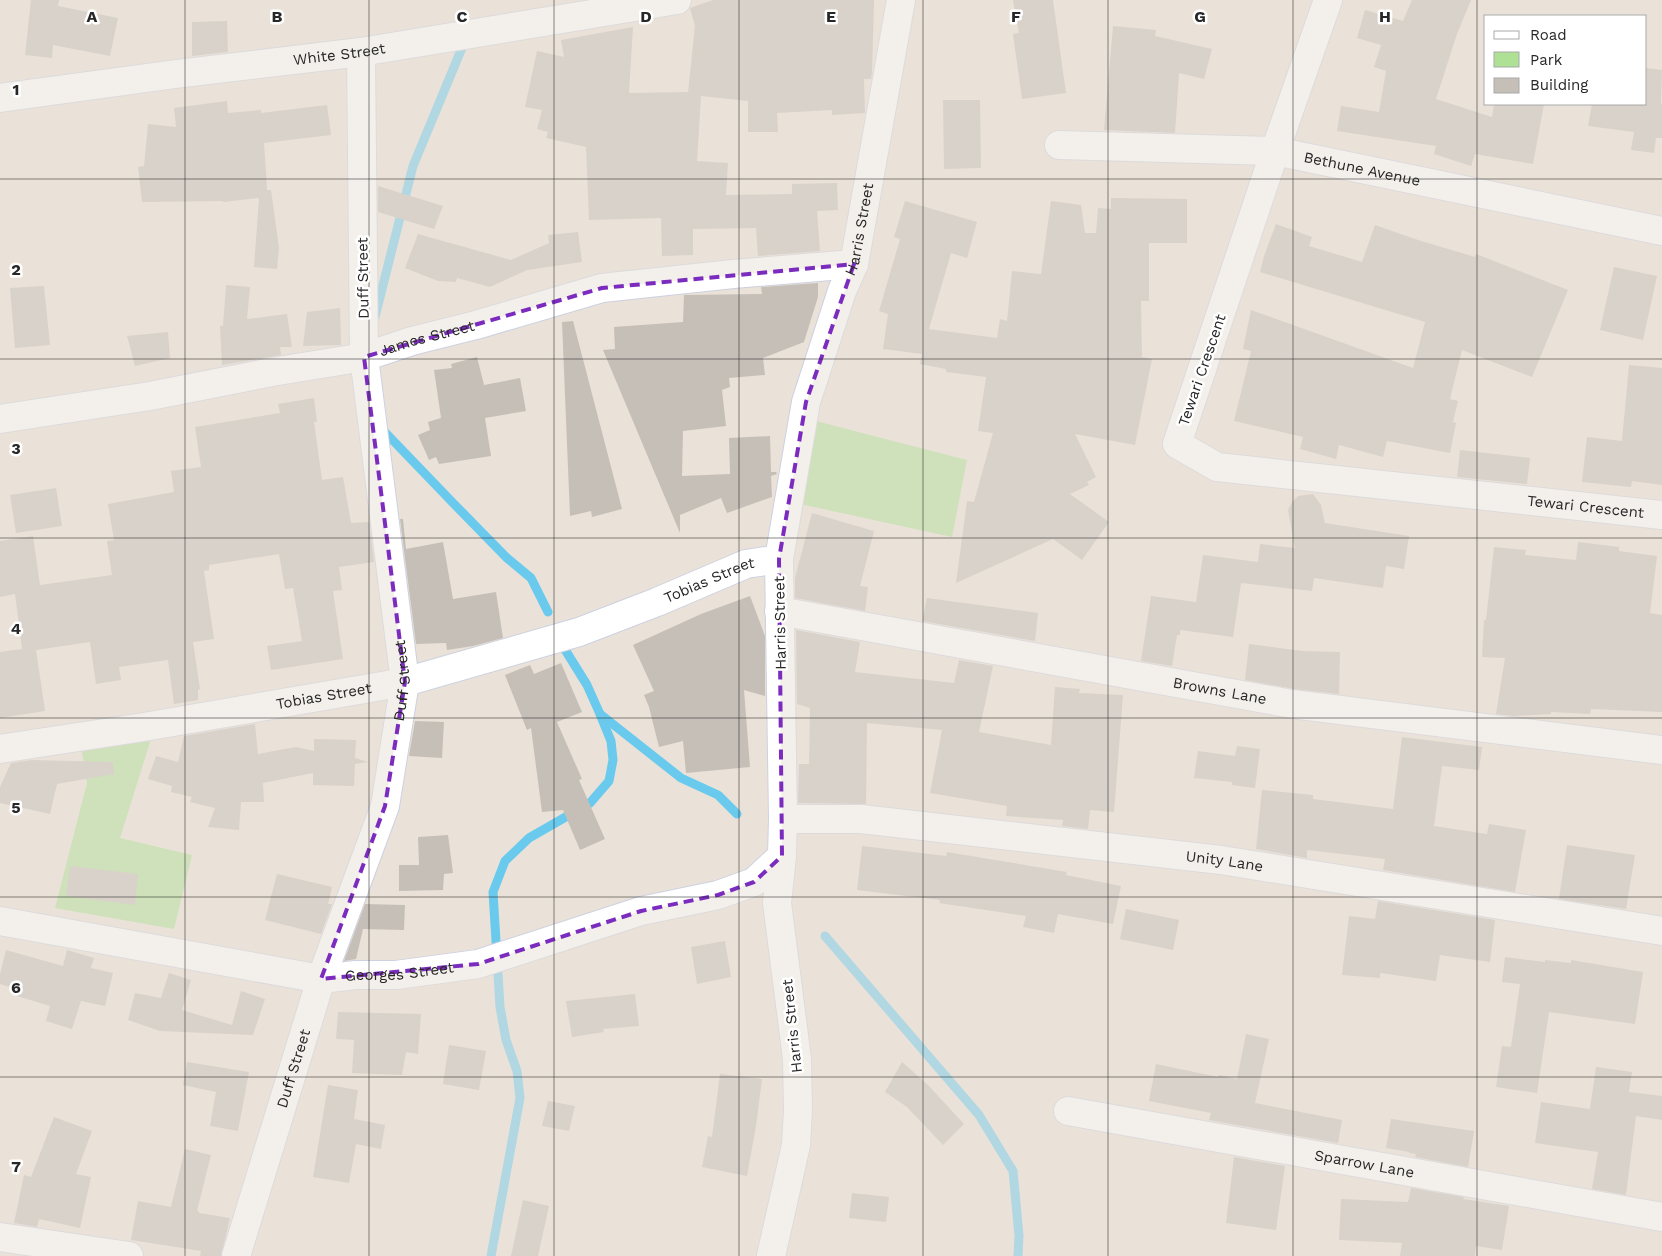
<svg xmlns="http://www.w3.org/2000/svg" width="1662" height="1256" viewBox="0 0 1662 1256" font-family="'Work Sans',sans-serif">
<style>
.green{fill:#aee194}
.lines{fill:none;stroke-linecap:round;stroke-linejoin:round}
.stream{stroke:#6acaed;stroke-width:9}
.building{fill:#c5bfb8}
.street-casing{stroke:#cdd1e0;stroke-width:30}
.street{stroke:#fff;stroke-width:28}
.marked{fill:none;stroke:#7b2cbf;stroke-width:4;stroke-dasharray:10 6;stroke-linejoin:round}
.grid{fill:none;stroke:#272727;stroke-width:1;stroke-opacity:0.55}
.labels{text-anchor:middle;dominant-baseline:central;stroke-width:5;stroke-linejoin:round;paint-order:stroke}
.street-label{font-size:15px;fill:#272727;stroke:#fff}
.grid-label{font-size:16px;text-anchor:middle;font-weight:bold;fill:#272727;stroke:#fff;stroke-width:5;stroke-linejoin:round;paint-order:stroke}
</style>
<rect width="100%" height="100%" fill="#eae2d8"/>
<g class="green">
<path d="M808 419 967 460 952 537 791 502Z"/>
<path d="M155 726 120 838 192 855 174 929 55 908 87 783 80 740Z"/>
</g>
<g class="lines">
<g class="stream">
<path d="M375 317 413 166 464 43"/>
<path d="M380 426 381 428 455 505 507 558 531 578 548 612"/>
<path d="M564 648 587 685 600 714 681 778 718 795 737 814"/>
<path d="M825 936 979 1115 1013 1171 1019 1236 1018 1256"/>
<path d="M491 1256 520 1098 517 1071 506 1040 500 1007 493 892 505 861 529 838 590 803 609 781 613 760 611 741 600 714"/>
</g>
</g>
<g class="building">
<path d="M31 0H59L58 6 118 18 110 56 53 45 52 58 25 55Z"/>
<path d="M713 0H874L872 72 871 79H864L865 113 832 115V110L777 113 778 132H748V101L701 96 697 161 728 163 726 195 792 194V184L837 183 838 210 817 211 820 251 758 256 756 228 693 229V255L662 256 661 218 589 220 586 147 546 138 548 132 537 129 542 110 525 107 537 51 564 57 561 40 633 27 629 93 688 92 695 26 690 8Z"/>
<path d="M1013 0H1053L1066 93 1022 99 1013 34 1019 33Z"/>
<path d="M1412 0H1471L1457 34 1436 99 1492 117 1494 104H1544L1533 164 1475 154 1471 166 1434 154 1436 146 1337 131 1341 106 1379 112 1386 71 1374 67 1381 45 1357 38 1365 10 1403 21Z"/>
<path d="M227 21 228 52 192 56V22Z"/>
<path d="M1113 26 1156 30 1155 36 1212 49 1204 79 1179 73 1175 133 1104 130Z"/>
<path d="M1646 68 1662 70 1661 104H1662V138H1656L1654 153 1631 150 1634 132 1588 126 1592 104H1646Z"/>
<path d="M943 100H980L981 168 944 169Z"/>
<path d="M227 101 228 113 261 110V113L327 105 331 135 264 143 267 190H271L279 248 277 269 254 267 259 198 223 202V201L142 202 138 167 144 166 148 124 176 127 174 108Z"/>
<path d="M378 186 443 206 434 229 378 212Z"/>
<path d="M1111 198 1187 199V243H1149V301H1141L1142 357 1152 359 1135 445 1075 434 1096 477 1087 482 1089 485 1070 494 1109 522 1082 560 1053 539 956 583 967 501 974 502 993 433 978 431 986 377 946 372V369L920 364 922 354 883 349 888 314 879 311 900 239 894 237 905 201 977 222 967 258 951 253 929 329 997 338 1000 319 1007 321 1012 271 1041 274 1051 201 1081 205 1085 233H1096L1098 208 1111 209Z"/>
<path d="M1276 224 1312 237 1309 246 1362 262 1375 225 1418 240 1475 257 1476 254 1568 290 1532 377 1462 350 1450 399 1458 401 1453 422 1456 423 1450 453 1387 441 1383 457 1339 445 1336 459 1300 449 1303 437 1234 421 1251 351 1243 349 1251 310 1413 368 1425 322 1260 272 1264 256Z"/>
<path d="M578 232 582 262 527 270 490 287 457 278 456 282 438 281 405 268 418 234 511 260 549 243 548 235Z"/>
<path d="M1614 267 1657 276 1643 340 1600 330Z"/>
<path d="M818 283V297L804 342 763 358 765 375 729 378 730 387 722 390 726 426 683 431 682 476 730 474 729 438 770 436 771 472H776L777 474 771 476 772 497 727 513 721 498 680 515V533L603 350 615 349 614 327 683 322 684 295 762 294 761 287Z"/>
<path d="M226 285 250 287 247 319 287 314 292 347H280L281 355 222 365 220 326H223Z"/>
<path d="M44 286 50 345 15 348 10 288Z"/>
<path d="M340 308 341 345 303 346 307 312Z"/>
<path d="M573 321 622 509 592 517 591 511 570 516 562 322Z"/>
<path d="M168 332 170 358 135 366 127 336Z"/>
<path d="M477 357 484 385 520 378 526 411 485 418 491 456 439 464 436 457 429 460 418 435 430 430 428 422 441 418 434 370 452 368 451 364Z"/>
<path d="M1629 365 1662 368V485L1632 481 1631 487 1582 482 1587 437 1622 441Z"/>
<path d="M314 398 317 422H314L322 480 343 477 351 523 369 522 374 562 339 567 342 590 333 591 343 659 271 670 267 646 302 641 293 588 285 589 279 554 209 565V570L204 571 214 639 193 642 200 689 198 690V700L174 704 168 660 119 667 121 680 96 684 90 642 36 650 45 711 0 718V652L22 649 15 594 0 597V541L33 536 40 585 112 575 107 541 114 540 108 504 174 492 171 471 201 467 195 427 280 413 278 404Z"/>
<path d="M1460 450 1530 458 1527 484 1457 477Z"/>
<path d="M56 488 62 526 16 533 10 495Z"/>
<path d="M1313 494 1321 505 1325 523 1409 536 1404 569 1386 566 1383 588 1314 578 1312 591 1241 583 1233 637 1180 630V635H1177L1172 666 1141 661 1151 596 1196 602 1203 555 1258 562 1260 544 1295 548 1288 510 1292 502 1298 496Z"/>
<path d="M812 513 874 531 860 586 868 587 865 611 795 598V578Z"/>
<path d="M400 519H403L406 549 443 542 453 599 496 592 503 638 473 646 447 650 446 643 416 644Z"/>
<path d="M1578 542 1619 547V551L1657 556 1650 613 1662 615V712L1591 709 1590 714 1551 712V714L1514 716 1496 714 1505 658 1482 657 1484 620H1486L1494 547 1526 550 1525 555 1576 560Z"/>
<path d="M750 596 765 636V696L744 690 750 767 686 773 683 741 659 747 649 707 644 695 654 691 633 645 701 614Z"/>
<path d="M927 598 1038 613 1035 641 922 621Z"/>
<path d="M796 630 860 642 855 672 954 683 959 660 993 666 979 732 1051 745 1055 687 1080 689 1079 693 1123 695 1114 812 1090 810 1088 829 1062 826 1063 820 1006 816 1007 806 930 793 942 730 867 723 866 804 798 803 799 764H809L810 708 797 704Z"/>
<path d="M1249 644 1302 651 1340 652 1339 694 1294 689 1245 680Z"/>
<path d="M561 663 582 712 557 722 582 779 579 780 605 839 580 850 563 810 542 812 531 728 527 730 505 675 530 665 534 674Z"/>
<path d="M415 721 444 722 442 758 409 756Z"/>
<path d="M255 724 258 754 296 747 314 751V739L356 740 355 758 368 762 355 764 354 786 313 785V773L263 783 264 802H241L239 830 208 827 215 808 190 802 192 797 171 792 172 786 148 779 156 756 178 762 184 736Z"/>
<path d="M1402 737 1482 747 1479 770 1442 766 1434 826 1487 834 1489 824 1526 830 1515 892 1383 870 1385 859 1307 850V858L1256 849 1262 790 1313 795V799L1393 809Z"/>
<path d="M1237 746 1260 749 1255 788 1232 785V782L1194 778 1198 751 1235 756Z"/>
<path d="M32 760 113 762 114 774 57 784 50 814 0 803V787L11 763Z"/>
<path d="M448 835 453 873 444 874 443 890 399 891V865H419L418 837Z"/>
<path d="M1567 845 1635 855 1626 909 1559 899Z"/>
<path d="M862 846 946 856 947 852 1067 872 1066 875 1121 886 1113 924 1058 914 1054 933 1023 927 1026 916 939 903 940 900 857 890Z"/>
<path d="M70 866 138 874 135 905 66 896Z"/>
<path d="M277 874 332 887 328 904H332L321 934 265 920Z"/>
<path d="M1378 901 1495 920 1490 962 1440 955 1436 981 1380 973V978L1342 975 1349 916 1375 919Z"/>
<path d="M365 904 405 905 404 930 363 929 356 959 344 961Z"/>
<path d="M1126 909 1179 920 1173 950 1120 939Z"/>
<path d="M725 941 731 977 697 984 691 947Z"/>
<path d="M6 950 63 966 67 950 94 958 91 968 113 973 105 1006 81 1001 72 1029 46 1021 50 1006 17 996 19 990 0 984V974Z"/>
<path d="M1505 957 1545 962V960L1571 963V960L1643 972 1635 1024 1549 1012 1537 1093 1496 1087 1502 1046 1511 1047 1520 984 1502 982Z"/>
<path d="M169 973 191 980 182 1010 232 1025 241 991 265 999 253 1035 160 1031 128 1020 135 993 161 998Z"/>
<path d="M635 994 639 1026 603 1029 604 1032 572 1037 566 1001Z"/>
<path d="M338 1012 421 1014 418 1054 406 1052 402 1075 352 1073 354 1040 336 1039Z"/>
<path d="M1246 1034 1269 1039 1255 1103 1342 1120 1338 1143 1209 1120 1211 1113 1149 1101 1156 1064 1218 1077 1219 1075 1237 1079Z"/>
<path d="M449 1045 486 1051 479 1090 443 1084Z"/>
<path d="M187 1062 249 1072 238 1131 210 1126 216 1092 183 1085Z"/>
<path d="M902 1062 928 1085 964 1124 943 1145 907 1107 885 1092Z"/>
<path d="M1596 1067 1632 1072 1629 1092 1662 1096V1120L1636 1116 1626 1195 1592 1189 1598 1152 1535 1143 1541 1102 1590 1109Z"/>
<path d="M720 1074 762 1079 756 1126 747 1176 702 1167 708 1136 712 1137Z"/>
<path d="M328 1085 358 1090 354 1119 385 1125 381 1149 356 1144 349 1183 313 1177Z"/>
<path d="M548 1101 575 1106 569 1131 542 1126Z"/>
<path d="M54 1117 92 1131 76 1174 91 1177 80 1228 39 1219 37 1227 14 1223 24 1175 31 1177Z"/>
<path d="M1391 1119 1474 1131 1468 1167 1415 1157 1416 1154 1409 1153V1152L1386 1148Z"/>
<path d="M185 1149 211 1155 197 1211H199V1213L230 1218 221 1256H200L201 1251 131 1240 138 1201 171 1207Z"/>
<path d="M1234 1157 1285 1166 1276 1230 1226 1223Z"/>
<path d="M1411 1188 1464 1197 1463 1199 1509 1206 1502 1250 1476 1246 1475 1256H1400L1402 1243 1339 1240 1341 1199 1408 1202Z"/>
<path d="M852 1193 889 1197 886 1222 849 1218Z"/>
<path d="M523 1200 549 1206 538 1256H511Z"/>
</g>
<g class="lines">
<defs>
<g id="street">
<path id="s1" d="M1328 0 1275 151 1177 444 1217 467 1662 515"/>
<path id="s2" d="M0 98 176 74 361 52 677 0"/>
<path id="s3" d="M1059 145 1275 151 1662 231"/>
<path id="s4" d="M0 419 150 396 272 372 364 357 412 341 476 325 602 288 733 274 854 264"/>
<path id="s5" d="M779 611 1292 704 1662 750"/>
<path id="s6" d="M0 749 144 727 405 682 579 632 657 602 746 564 779 559"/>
<path id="s7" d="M783 819H861L1221 860 1662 931"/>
<path id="s8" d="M0 921 321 979 356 975H396L478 964 641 911 718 895 754 882 782 856"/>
<path id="s9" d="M1068 1111 1662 1217"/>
<path d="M0 1237 129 1256"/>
<path id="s10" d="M236 1256 321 979 385 806 405 682 364 357 361 52"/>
<path id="s11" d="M771 1256 796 1145 798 1110 797 1059 777 903 782 856 783 819 779 559 806 402 842 291 854 264 901 0"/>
</g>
</defs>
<use href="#street" class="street-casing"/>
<use href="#street" class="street"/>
</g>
<path d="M0 0H1662V1256H0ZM854 264 806 402 779 559 782 856 754 882 718 895 641 911 478 964 321 979 385 806 405 682 364 357 602 288Z" fill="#eae2d8" fill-opacity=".55" fill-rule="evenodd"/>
<path class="marked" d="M854 264 806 402 779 559 782 856 754 882 718 895 641 911 478 964 321 979 385 806 405 682 364 357 602 288Z"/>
<path class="grid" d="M185 0V1256M369 0V1256M554 0V1256M739 0V1256M923 0V1256M1108 0V1256M1293 0V1256M1477 0V1256M0 179H1662M0 359H1662M0 538H1662M0 718H1662M0 897H1662M0 1077H1662"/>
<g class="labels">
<g class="street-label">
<text stroke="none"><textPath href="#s2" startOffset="342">White Street</textPath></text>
<text stroke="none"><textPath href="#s3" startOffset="305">Bethune Avenue</textPath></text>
<text stroke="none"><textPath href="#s11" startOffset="1042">Harris Street</textPath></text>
<text transform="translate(363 278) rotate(-91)">Duff Street</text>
<text stroke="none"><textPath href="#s4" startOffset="435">James Street</textPath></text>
<text transform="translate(1202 370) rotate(-71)">Tewari Crescent</text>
<text stroke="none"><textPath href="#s1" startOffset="886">Tewari Crescent</textPath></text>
<text stroke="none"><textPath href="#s6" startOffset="732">Tobias Street</textPath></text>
<text transform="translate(780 623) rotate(-91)">Harris Street</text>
<text stroke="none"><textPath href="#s10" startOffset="601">Duff Street</textPath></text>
<text stroke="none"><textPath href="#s5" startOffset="448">Browns Lane</textPath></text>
<text stroke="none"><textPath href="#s6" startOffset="328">Tobias Street</textPath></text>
<text stroke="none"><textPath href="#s7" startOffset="444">Unity Lane</textPath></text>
<text stroke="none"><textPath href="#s8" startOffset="405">Georges Street</textPath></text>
<text transform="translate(792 1026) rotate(-96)">Harris Street</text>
<text stroke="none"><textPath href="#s10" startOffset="196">Duff Street</textPath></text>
<text stroke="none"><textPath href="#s9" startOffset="301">Sparrow Lane</textPath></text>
</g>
</g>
<g class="grid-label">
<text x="92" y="22">A</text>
<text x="277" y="22">B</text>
<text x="462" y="22">C</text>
<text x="646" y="22">D</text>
<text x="831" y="22">E</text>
<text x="1016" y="22">F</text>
<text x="1200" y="22">G</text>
<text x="1385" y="22">H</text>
<text x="16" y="95">1</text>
<text x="16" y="275">2</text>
<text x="16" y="454">3</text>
<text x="16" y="634">4</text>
<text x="16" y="813">5</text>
<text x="16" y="993">6</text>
<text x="16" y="1172">7</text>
</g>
<rect x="1484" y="15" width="162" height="90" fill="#ffffff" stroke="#a9a9a9"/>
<rect x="1494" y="31" width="25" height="8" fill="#ffffff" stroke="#a9a9a9"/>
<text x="1530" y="40" font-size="15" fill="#272727">Road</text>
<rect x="1494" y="52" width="25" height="15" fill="#aee194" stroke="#a9a9a9"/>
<text x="1530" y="65" font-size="15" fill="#272727">Park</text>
<rect x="1494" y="78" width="25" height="15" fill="#c5bfb8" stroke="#a9a9a9"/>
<text x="1530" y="90" font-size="15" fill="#272727">Building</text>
</svg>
